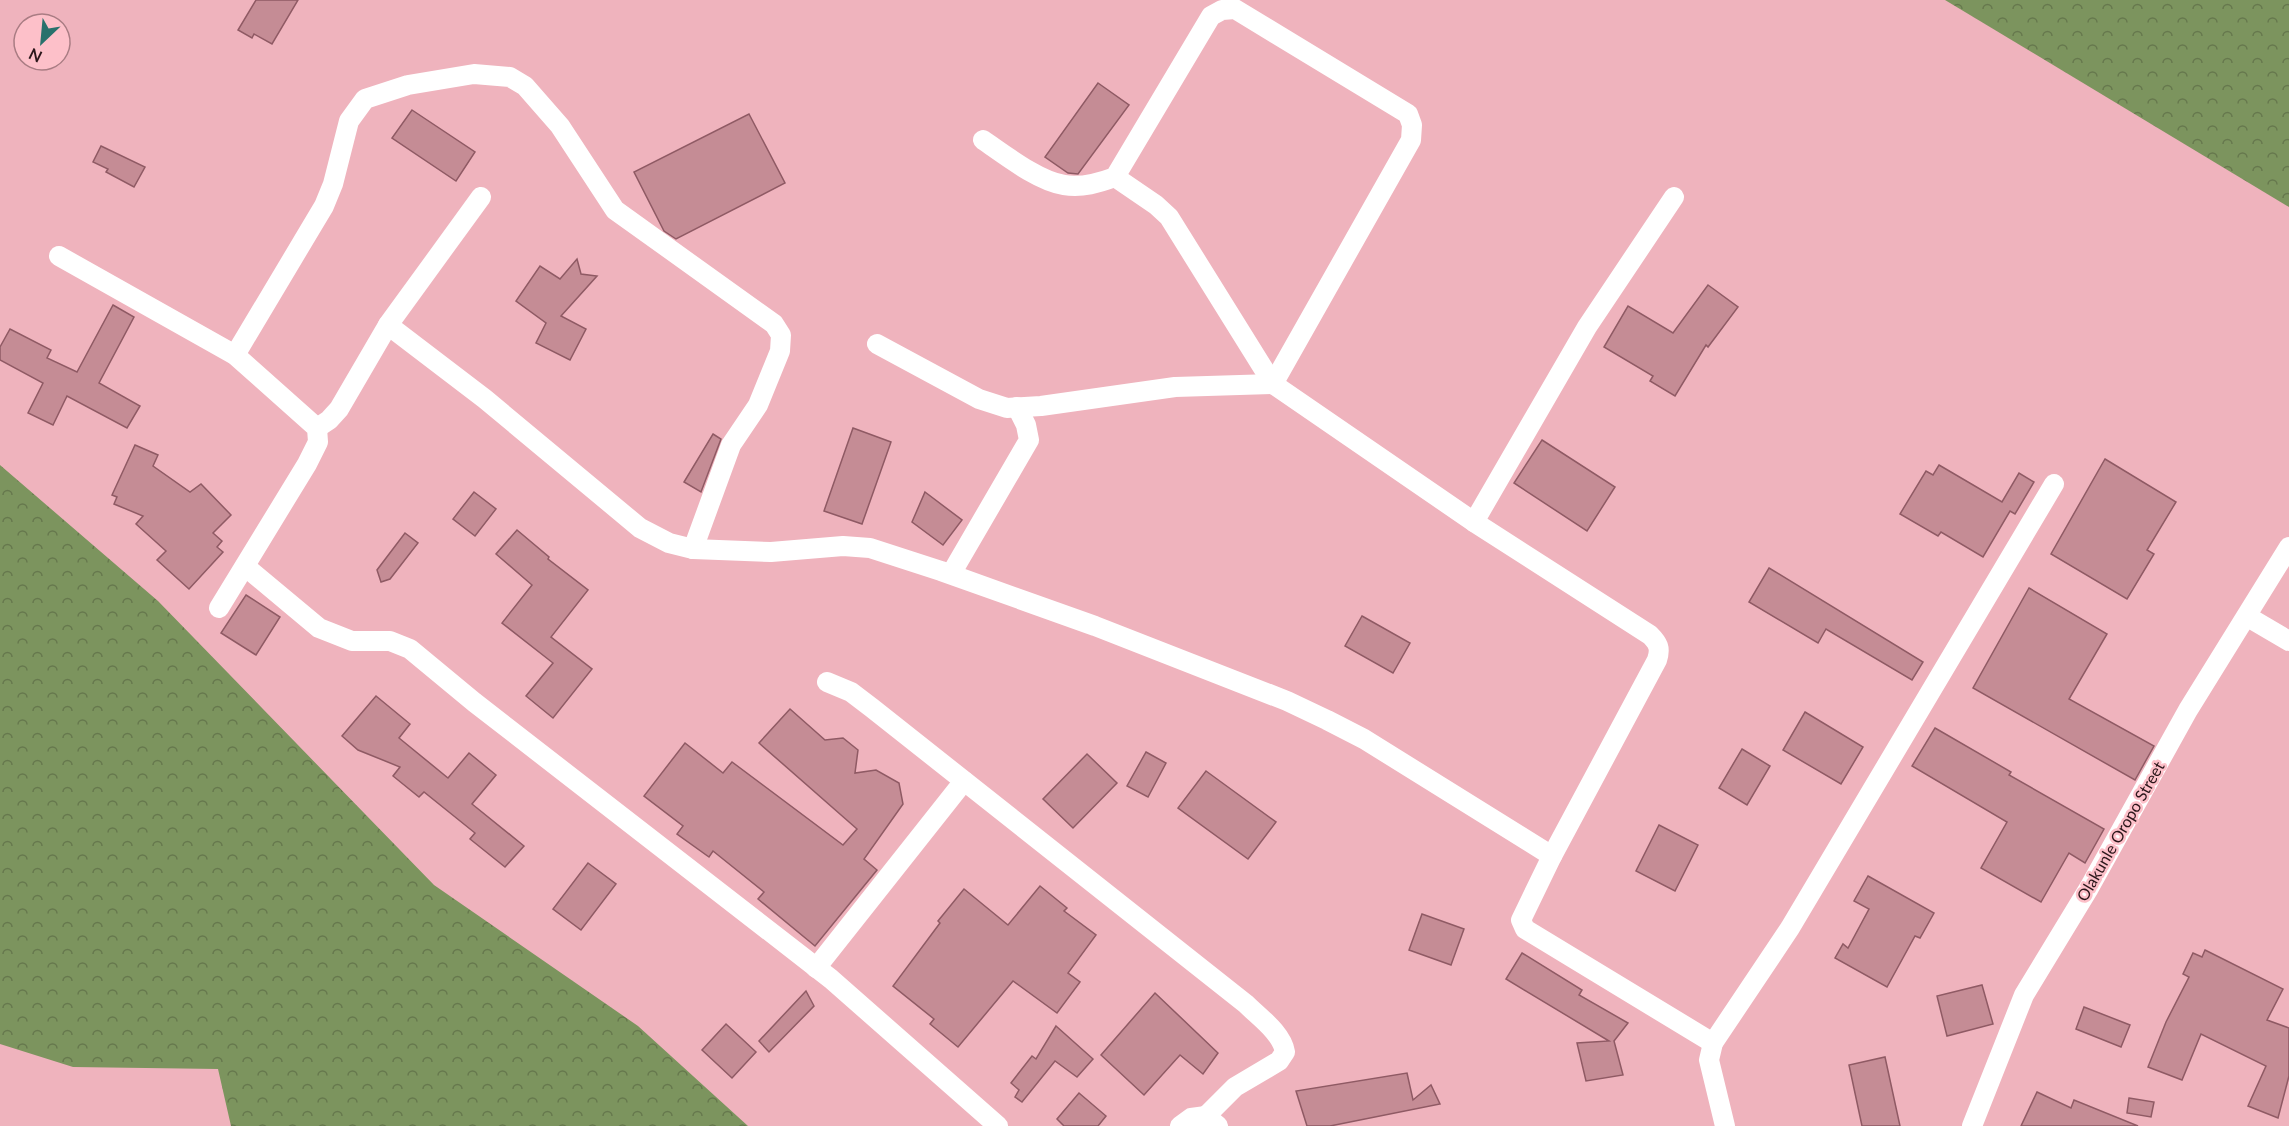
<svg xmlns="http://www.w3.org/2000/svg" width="2289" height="1126" viewBox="0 0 2289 1126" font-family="Lato,sans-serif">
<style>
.forest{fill:url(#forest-crowns)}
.building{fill:#c58c95;stroke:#8f5a64;stroke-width:1.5}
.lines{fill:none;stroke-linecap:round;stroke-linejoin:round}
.minor{stroke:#fff;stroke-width:20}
.labels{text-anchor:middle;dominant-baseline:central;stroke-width:5;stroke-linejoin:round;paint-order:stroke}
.street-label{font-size:16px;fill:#2b161a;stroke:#fdc0c9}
</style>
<defs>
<pattern id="forest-crowns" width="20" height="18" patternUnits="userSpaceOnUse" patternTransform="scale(1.5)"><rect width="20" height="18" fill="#7c945e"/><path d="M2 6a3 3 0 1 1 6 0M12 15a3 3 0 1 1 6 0" fill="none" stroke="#66784d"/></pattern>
</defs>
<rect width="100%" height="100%" fill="#efb3bd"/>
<g class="forest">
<path d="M1945 0H2289V207Z"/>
<path d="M0 465 158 601 434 885 638 1026 748 1126H231L218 1069 73 1067 0 1044Z"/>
</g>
<g class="building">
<path d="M256 0H298L272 44 254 34 252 38 238 30Z"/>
<path d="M1098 83 1129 105 1078 174 1068 173 1045 157Z"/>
<path d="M412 110 475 152 456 181 392 138Z"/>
<path d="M749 114 785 183 676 239 664 231 634 172Z"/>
<path d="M101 146 145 167 134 187 106 172 108 169 93 162Z"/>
<path d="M577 259 581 274 597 276 561 316 586 329 570 360 536 343 546 323 516 301 540 266 560 279Z"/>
<path d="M1708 285 1738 307 1708 347 1706 345 1675 396 1650 381 1653 376 1604 347 1628 306 1673 333Z"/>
<path d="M113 305 134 317 99 383 140 406 127 428 67 396 53 425 28 413 43 383 0 360V347L10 329 51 350 47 358 77 372Z"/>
<path d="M853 428 891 442 862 524 824 511Z"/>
<path d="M713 434 721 439 701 492 684 482Z"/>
<path d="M1542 440 1615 487 1587 531 1514 483Z"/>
<path d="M135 445 158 455 153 466 190 492 201 484 231 515 213 533 222 541 217 547 223 552 189 589 157 560 166 551 136 524 143 516 114 504 117 497 112 495Z"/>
<path d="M2105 459 2176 502 2147 550 2154 554 2127 599 2051 554Z"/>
<path d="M1939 465 2002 502 2019 473 2034 482 2015 514 2010 511 1983 557 1941 532 1938 536 1900 514 1926 471 1933 475Z"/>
<path d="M474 492 496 509 475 536 453 519Z"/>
<path d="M925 492 962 520 943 545 912 522Z"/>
<path d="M517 530 549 557 548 559 588 590 551 637 592 669 553 718 526 696 553 663 502 623 532 585 496 554Z"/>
<path d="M405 533 418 543 390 579 381 582 377 570Z"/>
<path d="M1769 568 1923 662 1912 680 1826 629 1818 643 1749 602Z"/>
<path d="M2029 588 2107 634 2069 699 2154 746 2135 780 1973 688Z"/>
<path d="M246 595 280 617 256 655 221 633Z"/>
<path d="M1362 616 1410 643 1393 673 1345 646Z"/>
<path d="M376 696 410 724 399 738 448 778 469 753 496 775 472 804 524 846 505 867 470 839 475 833 424 792 419 797 393 776 400 767 358 750 342 736Z"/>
<path d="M790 709 825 740 843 738 858 750 855 773 876 770 899 783 903 804 864 859 877 870 815 946 758 899 764 892 713 851 709 857 677 834 683 826 644 796 685 743 723 773 732 762 843 845 857 829 759 743Z"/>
<path d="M1805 712 1863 747 1841 784 1783 750Z"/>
<path d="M1935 728 2011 772 2009 775 2104 829 2085 863 2069 853 2041 902 1981 868 2007 822 1912 766Z"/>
<path d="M1742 749 1770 766 1747 805 1719 788Z"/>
<path d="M1146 752 1166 763 1148 797 1127 786Z"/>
<path d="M1087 754 1117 783 1073 828 1043 799Z"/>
<path d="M1206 771 1276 822 1248 859 1178 808Z"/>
<path d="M1659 825 1698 845 1675 891 1636 871Z"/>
<path d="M588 863 616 884 581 930 553 909Z"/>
<path d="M1868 876 1934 913 1920 938 1915 936 1887 987 1835 958 1843 944 1848 948 1869 909 1854 901Z"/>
<path d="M1040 886 1067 908 1064 911 1096 935 1068 973 1080 982 1057 1013 1013 981 958 1047 930 1024 934 1019 893 986 940 923 938 921 964 889 1008 925Z"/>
<path d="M1422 914 1464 929 1451 965 1409 950Z"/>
<path d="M2205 950 2283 989 2267 1020 2289 1028V1076L2278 1118 2248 1106 2266 1066 2201 1034 2182 1080 2148 1067 2166 1022 2189 977 2183 974 2193 953 2202 957Z"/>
<path d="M1522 953 1582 990 1579 995 1628 1023 1614 1041 1623 1075 1586 1081 1577 1043 1609 1041 1506 979Z"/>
<path d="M1982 985 1993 1024 1947 1036 1937 996Z"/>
<path d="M806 991 814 1006 769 1052 759 1041Z"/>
<path d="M1155 993 1218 1053 1203 1074 1180 1055 1144 1095 1101 1055Z"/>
<path d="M2084 1007 2130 1025 2121 1047 2076 1029Z"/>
<path d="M726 1024 756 1052 732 1078 702 1050Z"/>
<path d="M1056 1026 1093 1059 1077 1077 1055 1061 1022 1102 1015 1097 1019 1090 1011 1083 1032 1056 1036 1059Z"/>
<path d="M1885 1057 1900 1126H1862L1849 1065Z"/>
<path d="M1407 1073 1413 1100 1431 1085 1440 1104 1330 1126H1307L1296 1091Z"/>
<path d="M2037 1092 2071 1108 2074 1100 2138 1126H2021Z"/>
<path d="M1079 1093 1106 1116 1098 1126H1064L1057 1119Z"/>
<path d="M2129 1098 2154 1102 2151 1117 2127 1113Z"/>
</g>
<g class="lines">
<g class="minor">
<path d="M983 140C1005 155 1038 181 1064 185 1082 188 1099 183 1115 177L1211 16 1222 10 1235 9 1408 114 1412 125 1411 140 1273 384"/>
<path d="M1115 177 1156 205 1169 217 1273 384 1474 522 1650 635C1658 643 1661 648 1657 660L1552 856 1521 920 1525 929 1713 1043"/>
<path d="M59 256 235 355 317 428 318 442 307 464 219 608"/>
<path d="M388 325 485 399 640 528 669 543 693 549 771 552 843 546 870 548 941 571 1095 626 1287 701 1327 720 1364 739 1552 856"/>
<path d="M877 344 979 399 1007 408 1041 406 1175 387 1273 384"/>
<path d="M235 355 324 206 333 184 349 121 365 99 408 85 474 74 510 77 525 86 560 126 615 210 774 324 781 335 780 351 758 405 731 445 693 549"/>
<path d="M317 428 329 420 339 409 388 325 481 197"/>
<path d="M1474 522 1587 327 1674 197"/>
<path d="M246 567 319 628 352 641H390L410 649 474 702 831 979 998 1126"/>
<path d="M951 574 1029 440 1026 425 1017 407"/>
<path d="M2248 617 2289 641"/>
<path d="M827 682 851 692 872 708 1246 1004C1259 1017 1282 1033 1285 1052L1279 1061 1235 1087 1206 1116"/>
<path d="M816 968 964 781"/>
<path d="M1180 1126 1191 1118 1206 1116 1218 1126"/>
<path d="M1725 1126 1709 1060 1713 1043 1790 928 2054 484"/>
<path d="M1972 1126 2024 995 2089 888 2188 710 2289 547"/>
</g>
</g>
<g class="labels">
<g class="street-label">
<text transform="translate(2120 831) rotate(-60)">Olakunle Oropo Street</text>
</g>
</g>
<g transform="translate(42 42) rotate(206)"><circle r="28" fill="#fdc0c9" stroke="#a97c83" stroke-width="1.5"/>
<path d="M0-4.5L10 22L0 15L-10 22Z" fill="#28716c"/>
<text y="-9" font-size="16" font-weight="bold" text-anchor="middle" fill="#2b161a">N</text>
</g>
</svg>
